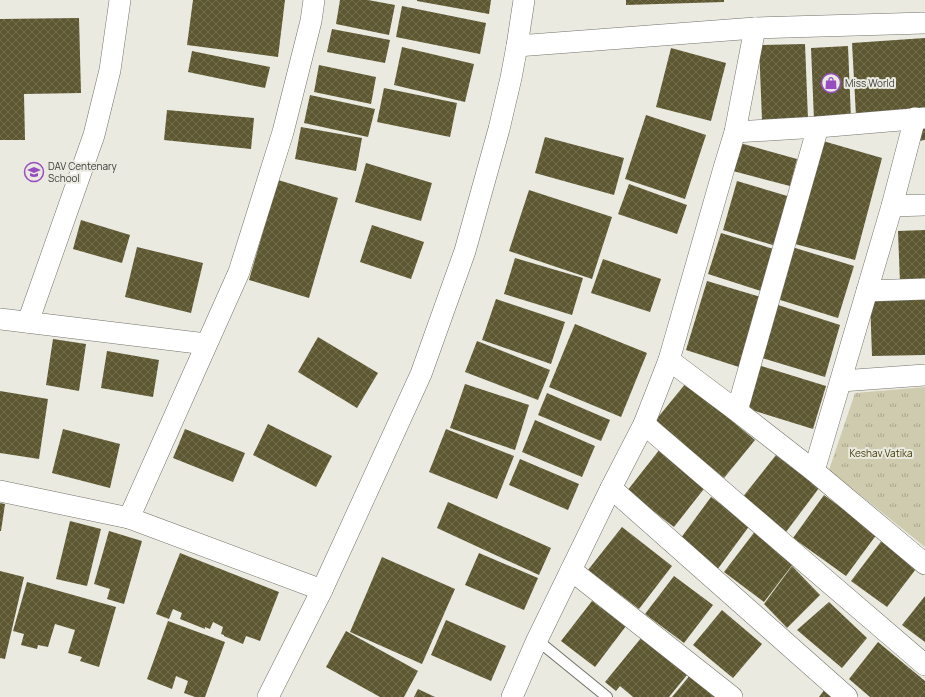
<svg xmlns="http://www.w3.org/2000/svg" width="925" height="697" viewBox="0 0 925 697" font-family="Manrope,sans-serif">
<style>
.park{fill:url(#park-tufts)}
.building{fill:url(#building-cross-hatch)}
.lines{fill:none;stroke-linecap:round;stroke-linejoin:round}
.service-casing{stroke:#73726a;stroke-width:12}
.minor-casing{stroke:#73726a;stroke-width:22}
.service{stroke:#fff;stroke-width:10}
.minor{stroke:#fff;stroke-width:21}
.labels{text-anchor:middle;dominant-baseline:central;stroke-width:4;stroke-linejoin:round;paint-order:stroke}
.poi-label{font-size:10px;fill:#3c3c39;stroke:#ebeae1;text-anchor:start}
.park-label{font-size:10px;fill:#453e09;stroke:#ebeae1}
</style>
<defs>
<pattern id="park-tufts" width="24" height="20" patternUnits="userSpaceOnUse"><rect width="24" height="20" fill="#cfcbae"/><path d="M3 7l-1-3M5 7V3M7 7l1-3M15 17l-1-3M17 17v-4M19 17l1-3" fill="none" stroke="#a9a68f"/></pattern>
<pattern id="building-cross-hatch" width="8" height="8" patternUnits="userSpaceOnUse"><rect width="8" height="8" fill="#5d5831"/><path d="M0 0l8 8M0 8l8-8" fill="none" stroke="#726e4e"/></pattern>
</defs>
<rect width="100%" height="100%" fill="#ebeae1"/>
<path class="park" d="M925 387V547L829 470 855 393Z"/>
<g class="building">
<path d="M193 0H285L278 57 187 45Z"/>
<path d="M340 0H368L395 5 389 35 336 24Z"/>
<path d="M417 0H491L489 14 417 1Z"/>
<path d="M626 0H724V2L626 5Z"/>
<path d="M402 6 486 23 480 54 396 37Z"/>
<path d="M79 18 81 93 24 94 25 140H0V19Z"/>
<path d="M332 29 390 40 385 63 327 52Z"/>
<path d="M925 38V112L856 116 852 43Z"/>
<path d="M805 44 808 119 762 120 759 45Z"/>
<path d="M848 46 851 119 814 120 811 48Z"/>
<path d="M402 47 474 64 465 102 394 85Z"/>
<path d="M671 48 726 63 711 121 656 107Z"/>
<path d="M192 51 270 67 265 88 188 72Z"/>
<path d="M319 65 376 77 371 104 314 92Z"/>
<path d="M384 88 457 103 450 137 377 122Z"/>
<path d="M310 95 375 109 368 137 304 123Z"/>
<path d="M167 110 254 118 251 149 164 140Z"/>
<path d="M646 115 706 135 685 199 625 179Z"/>
<path d="M925 125V140L918 141 917 126Z"/>
<path d="M301 127 362 138 356 171 295 159Z"/>
<path d="M545 137 624 158 614 195 535 173Z"/>
<path d="M823 141 882 158 855 260 795 244Z"/>
<path d="M740 143 797 159 790 186 733 171Z"/>
<path d="M366 163 432 183 421 221 355 202Z"/>
<path d="M278 180 338 198 309 298 249 280Z"/>
<path d="M737 181 794 198 779 247 723 230Z"/>
<path d="M629 184 687 205 677 234 618 214Z"/>
<path d="M529 190 612 217 592 279 509 251Z"/>
<path d="M81 220 130 235 122 263 73 249Z"/>
<path d="M372 225 424 242 411 279 360 262Z"/>
<path d="M925 230V282L900 283 898 231Z"/>
<path d="M721 233 777 250 764 292 708 274Z"/>
<path d="M137 247 203 263 191 313 125 297Z"/>
<path d="M792 247 854 266 838 318 777 299Z"/>
<path d="M515 258 583 278 572 315 504 294Z"/>
<path d="M603 259 661 279 650 312 591 293Z"/>
<path d="M707 281 764 298 742 368 686 350Z"/>
<path d="M925 297V355L872 356 870 299Z"/>
<path d="M496 299 565 322 551 364 482 340Z"/>
<path d="M775 304 840 325 825 377 759 357Z"/>
<path d="M575 324 647 353 621 417 549 387Z"/>
<path d="M318 337 378 373 357 408 298 372Z"/>
<path d="M53 339 86 344 79 391 46 385Z"/>
<path d="M477 341 550 370 538 400 465 372Z"/>
<path d="M107 351 159 360 153 397 101 388Z"/>
<path d="M758 365 826 386 813 429 745 408Z"/>
<path d="M686 383 755 440 724 478 655 421Z"/>
<path d="M465 384 529 405 515 450 450 428Z"/>
<path d="M0 391 48 399 39 459 0 453Z"/>
<path d="M547 393 610 420 601 441 538 415Z"/>
<path d="M535 420 595 446 582 477 522 452Z"/>
<path d="M268 424 332 456 316 487 253 455Z"/>
<path d="M63 429 120 444 110 488 52 473Z"/>
<path d="M185 429 245 453 233 482 173 458Z"/>
<path d="M446 429 514 456 497 499 429 472Z"/>
<path d="M660 449 707 485 674 527 627 491Z"/>
<path d="M776 455 819 488 786 532 742 498Z"/>
<path d="M520 459 579 484 568 510 509 485Z"/>
<path d="M824 495 877 534 846 576 793 538Z"/>
<path d="M711 497 750 525 717 570 678 542Z"/>
<path d="M448 502 551 548 539 575 437 528Z"/>
<path d="M0 503 5 504 1 531H0Z"/>
<path d="M70 521 101 529 87 586 56 579Z"/>
<path d="M622 527 672 566 639 609 588 570Z"/>
<path d="M756 530 796 560 764 602 724 572Z"/>
<path d="M109 531 142 541 124 604 107 599 110 589 94 584Z"/>
<path d="M886 535 922 561 887 607 851 581Z"/>
<path d="M180 553 279 592 260 641 246 636 243 644 224 636V635L221 634 223 627 213 622 210 629 205 627V629L180 619 182 613 173 609 169 619 156 614Z"/>
<path d="M479 553 538 578 524 610 465 585Z"/>
<path d="M382 557 455 589 422 664 350 632Z"/>
<path d="M792 566 820 595 787 628 764 604Z"/>
<path d="M0 571 24 577 5 659 0 658Z"/>
<path d="M674 576 713 605 684 643 645 614Z"/>
<path d="M27 582 116 607 99 667 80 661 82 657 68 653 75 630 55 624 48 647 38 645 37 649 21 645 24 634 13 631Z"/>
<path d="M925 596V642L902 625Z"/>
<path d="M592 601 626 626 595 667 561 641Z"/>
<path d="M829 602 867 638 842 668 797 630Z"/>
<path d="M722 610 762 644 733 678 693 645Z"/>
<path d="M446 620 506 646 491 681 431 655Z"/>
<path d="M168 621 225 642 205 697H195L184 693 188 681 176 676 172 689 147 679Z"/>
<path d="M346 631 418 671 404 697H380L326 667Z"/>
<path d="M641 638 687 675 669 697H633L620 686 616 691 605 682Z"/>
<path d="M878 642 925 681V697H870L849 679Z"/>
<path d="M691 674 719 697H672Z"/>
<path d="M418 689 435 697H414Z"/>
<path d="M825 689 835 697H819Z"/>
</g>
<g class="lines">
<defs>
<path id="service" d="M537 640 607 697"/>
<g id="minor">
<path d="M517 46 755 28 925 23"/>
<path d="M735 132 818 127 925 118"/>
<path d="M892 206 925 205"/>
<path d="M867 291 925 289"/>
<path d="M0 319 206 344"/>
<path d="M28 322 94 135 110 70 120 0"/>
<path d="M669 360 737 411 814 471 925 564"/>
<path d="M841 381 925 375"/>
<path d="M737 411 818 127"/>
<path d="M644 424 925 665"/>
<path d="M814 471 892 206 915 118"/>
<path d="M611 488 847 697"/>
<path d="M0 491 129 518 322 590"/>
<path d="M129 518 239 272 283 132 311 21 314 0"/>
<path d="M571 570 732 697"/>
<path d="M268 697 322 590 421 374 465 251 499 129 511 78 517 46 524 0"/>
<path d="M512 697 537 640 611 488 644 424 669 360 724 168 735 132 755 28"/>
</g>
</defs>
<use href="#service" class="service-casing"/>
<use href="#minor" class="minor-casing"/>
<use href="#service" class="service"/>
<use href="#minor" class="minor"/>
</g>
<defs>
<symbol id="shop-ring" viewBox="-11 -11 22 22"><circle r="9.5" fill="#ebeae1" stroke="#964dc0" stroke-width="1.5"/><path d="M-5-2.5h2.3a2.7 3.5 0 0 1 5.4 0H5L5.5 6h-11ZM-1.5-2.5h3a1.5 2.3 0 0 0-3 0Z" fill="#964dc0"/></symbol>
<symbol id="school-ring" viewBox="-11 -11 22 22"><circle r="9.5" fill="#ebeae1" stroke="#964dc0" stroke-width="1.5"/><path d="M0-5L7-2L0 1L-7-2ZM-4 1L0 2.5L4 1V4Q0 6-4 4Z" fill="#964dc0"/></symbol>
</defs>
<g fill-rule="evenodd">
<use href="#shop-ring" x="820" y="72" width="22" height="22"/>
<use href="#school-ring" x="23" y="161" width="22" height="22"/>
</g>
<g class="labels">
<g class="poi-label">
<text x="845" y="83">Miss World</text>
<text x="48" y="166">DAV Centenary<tspan x="48" dy="12">School</tspan></text>
</g>
<g class="park-label">
<text x="881" y="453">Keshav Vatika</text>
</g>
</g>
</svg>
